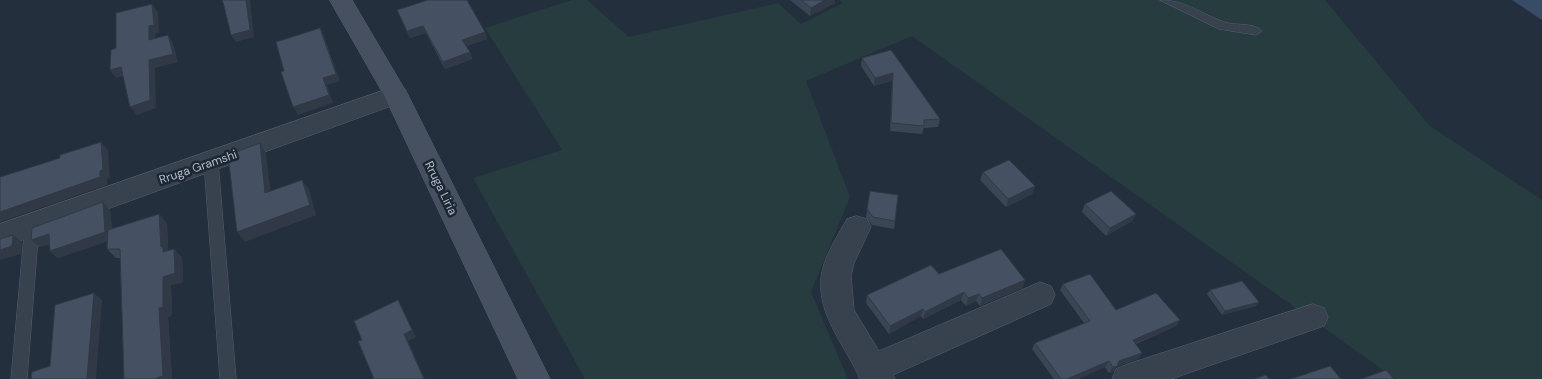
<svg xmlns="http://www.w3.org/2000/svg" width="1542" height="379" viewBox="0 0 1542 379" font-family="'DM Sans',sans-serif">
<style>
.green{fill:#263c3f}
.water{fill:#394c67}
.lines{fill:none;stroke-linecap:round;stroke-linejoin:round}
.service-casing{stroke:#565f6c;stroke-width:1}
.minor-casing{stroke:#565f6c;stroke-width:1}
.secondary-casing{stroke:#565f6c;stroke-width:1}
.service{fill:#38414e;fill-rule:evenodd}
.minor{fill:#38414e;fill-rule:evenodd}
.secondary{fill:#465061;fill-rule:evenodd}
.wall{fill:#3b4654}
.shaded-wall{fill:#303945}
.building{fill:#455162;stroke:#303945}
.labels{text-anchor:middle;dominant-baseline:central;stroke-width:5;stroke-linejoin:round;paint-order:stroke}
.street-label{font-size:12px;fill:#b4bcc9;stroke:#1d2633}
</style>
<rect width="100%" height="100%" fill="#242f3e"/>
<path class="green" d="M572 0H587L629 37 778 3 801 24 843 3 840 0H1325L1430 126 1542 200V379H1396L912 36 806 81 850 197 811 292 848 379H585L473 178 562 150 485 28Z"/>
<path class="water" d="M1512 0H1542V20Z"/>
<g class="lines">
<defs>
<g id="service">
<path d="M1160 0C1186 0 1201 14 1224 22 1235 26 1254 22 1262 31L1256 35 1219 29Z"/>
<path d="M211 157 216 158 218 162 236 379H220L204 162 206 158Z"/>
<path d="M32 219 37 221 39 225 27 379H11L25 225 27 221Z"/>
</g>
<g id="minor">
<path d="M396 86 405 89 408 95 405 101 0 248V224Z"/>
<path d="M857 216 867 219 871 227 854 263 851 276 854 310 879 351 1040 282 1051 286 1055 295 1051 304 893 375 895 379H860C844 342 810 308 824 264 829 249 839 233 847 219Z"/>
<path d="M1313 304 1324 308 1328 317 1324 326 1171 379H1112L1116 369 1128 364Z"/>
</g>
<path id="secondary" d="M330 0H352L408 95 550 379H518L384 95Z"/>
</defs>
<use href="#service" class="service-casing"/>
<use href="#minor" class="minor-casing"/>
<use href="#secondary" class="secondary-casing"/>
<use href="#service" class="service"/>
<use href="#minor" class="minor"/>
<use href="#secondary" class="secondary"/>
</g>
<g class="wall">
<path d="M790 0H835V3L810 16Z"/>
<path d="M400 17 485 32 487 39 466 46 470 52 472 59 445 69 426 33 410 38Z"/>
<path d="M891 50 940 119 938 127 924 128 922 134 890 131 892 81 874 86 861 66 862 58Z"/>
<path d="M983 172 1035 186 1032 194 1006 207 980 180Z"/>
<path d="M870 191 895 221 894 229 872 225 866 217Z"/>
<path d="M1085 204 1136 214 1132 221 1106 236 1082 212Z"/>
<path d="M110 210 112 229 159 214 167 223 168 251 174 249 182 258 183 282 171 285 172 315 168 317 172 379H124L120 258H116L107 249 108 241 58 258 50 251V244L39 247 31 240Z"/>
<path d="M939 274 1025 280 1022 288 980 306 976 301 966 306 961 300 923 319 921 316 889 334 866 303 867 295Z"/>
<path d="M1063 284 1116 310 1180 320 1176 326 1136 344 1138 359 1116 367 1113 372 1109 373 1105 367 1078 379H1054L1032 349 1035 343 1084 323 1060 290Z"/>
<path d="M1210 290 1259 302 1256 306 1222 315 1207 294Z"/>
</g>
<g class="shaded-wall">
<path d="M246 0H250L254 37 236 42 231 35Z"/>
<path d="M825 0H835V3L810 16 811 8Z"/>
<path d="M152 4 158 12 159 33 155 34V48L149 40V26Z"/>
<path d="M423 26 426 33 410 38 407 31Z"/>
<path d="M320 28 324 36 340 81 327 85 333 103 298 115 293 107 323 78Z"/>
<path d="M485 32 487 39 465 47 462 40Z"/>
<path d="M168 35 173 43 178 62 155 68 156 108 137 115 130 107 149 60Z"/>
<path d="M470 52 472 59 445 69 443 62Z"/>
<path d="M121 67 127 75 116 78 110 70Z"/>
<path d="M893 73 892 81 874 86 875 78Z"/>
<path d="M101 142 108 150 110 178 107 179V185L0 222V212L100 171Z"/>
<path d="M260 143 266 153 272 203 265 193Z"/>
<path d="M302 180 309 189 316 215 245 242 237 232Z"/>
<path d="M1035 186 1032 194 1006 207 1008 199Z"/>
<path d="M103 202 110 210 113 239 58 258 50 251Z"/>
<path d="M159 214 167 223 168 253 163 252 161 247Z"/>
<path d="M1136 214 1132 221 1106 236 1110 228Z"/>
<path d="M49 234 58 241 39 247 31 240Z"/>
<path d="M13 235 22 242 21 254 0 260V250Z"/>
<path d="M174 249 182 258 183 282 171 285 172 315 168 317 172 379H154L159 308 163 277Z"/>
<path d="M1025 280 1022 288 980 306 982 298Z"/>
<path d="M964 292 961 300 923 319 925 312Z"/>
<path d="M94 293 102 300 96 379H87Z"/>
<path d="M979 294 976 301 966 306 968 298Z"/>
<path d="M398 300 402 308 416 337 408 341 425 379H424L404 334Z"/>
<path d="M1259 302 1256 306 1222 315 1225 311Z"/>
<path d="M923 309 921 316 889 334 890 326Z"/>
<path d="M1180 320 1176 326 1129 346 1133 340Z"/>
<path d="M1142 353 1138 359 1116 367 1113 372 1109 373 1113 367 1119 361Z"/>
<path d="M1109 361 1105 367 1078 379H1067Z"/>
</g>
<g class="building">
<path d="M222 0H246L250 30 231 35 224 6Z"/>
<path d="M428 0H467L485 32 462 40 470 52 443 62 423 26 407 31 397 10Z"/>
<path d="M801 0H825L811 8Z"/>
<path d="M152 4 154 25 149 26V40L168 35 173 54 149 60 150 100 130 107 121 67 110 70 111 50 116 48V13Z"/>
<path d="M320 28 336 74 323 78 329 95 293 107 281 72 284 71 276 42Z"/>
<path d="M891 50 940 119 924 120V126L891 123 893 73 875 78 862 58Z"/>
<path d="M101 142 103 170 100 171V177L0 212V177L60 158V155Z"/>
<path d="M260 143 265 193 302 180 310 205 237 232 228 155Z"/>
<path d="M1009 160 1035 186 1008 199 983 172Z"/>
<path d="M870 191 898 195 895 221 873 217 867 209Z"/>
<path d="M1111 191 1136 214 1110 228 1085 204Z"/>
<path d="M103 202 105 232 50 251 49 234 31 240 32 228Z"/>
<path d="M159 214 161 247H163V252L174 249 175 273 163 277V307L159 308 163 376 154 379H124L120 249H107L108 230Z"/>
<path d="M13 235 12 246 0 250V239Z"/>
<path d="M1001 249 1025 280 982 298 979 294 968 298 964 292 925 312 923 309 890 326 867 295 931 265 939 274Z"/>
<path d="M1090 274 1116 310 1156 293 1180 320 1133 340 1142 353 1119 361 1117 366 1113 367 1109 361 1067 379H1061L1035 343 1090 321 1063 284Z"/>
<path d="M1242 281 1259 302 1225 311 1210 290Z"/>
<path d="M94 293 87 379H31L32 372 50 366 55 305Z"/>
<path d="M398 300 412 330 404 334 424 379H374L358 341 362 340 354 321Z"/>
<path d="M1330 366 1341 379H1291Z"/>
<path d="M1386 370 1394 379H1361Z"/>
<path d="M1266 375 1269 379H1254Z"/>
</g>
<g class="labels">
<g class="street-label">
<text transform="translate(198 167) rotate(-19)">Rruga Gramshi</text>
<text transform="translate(441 188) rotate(64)">Rruga Liria</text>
</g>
</g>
</svg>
